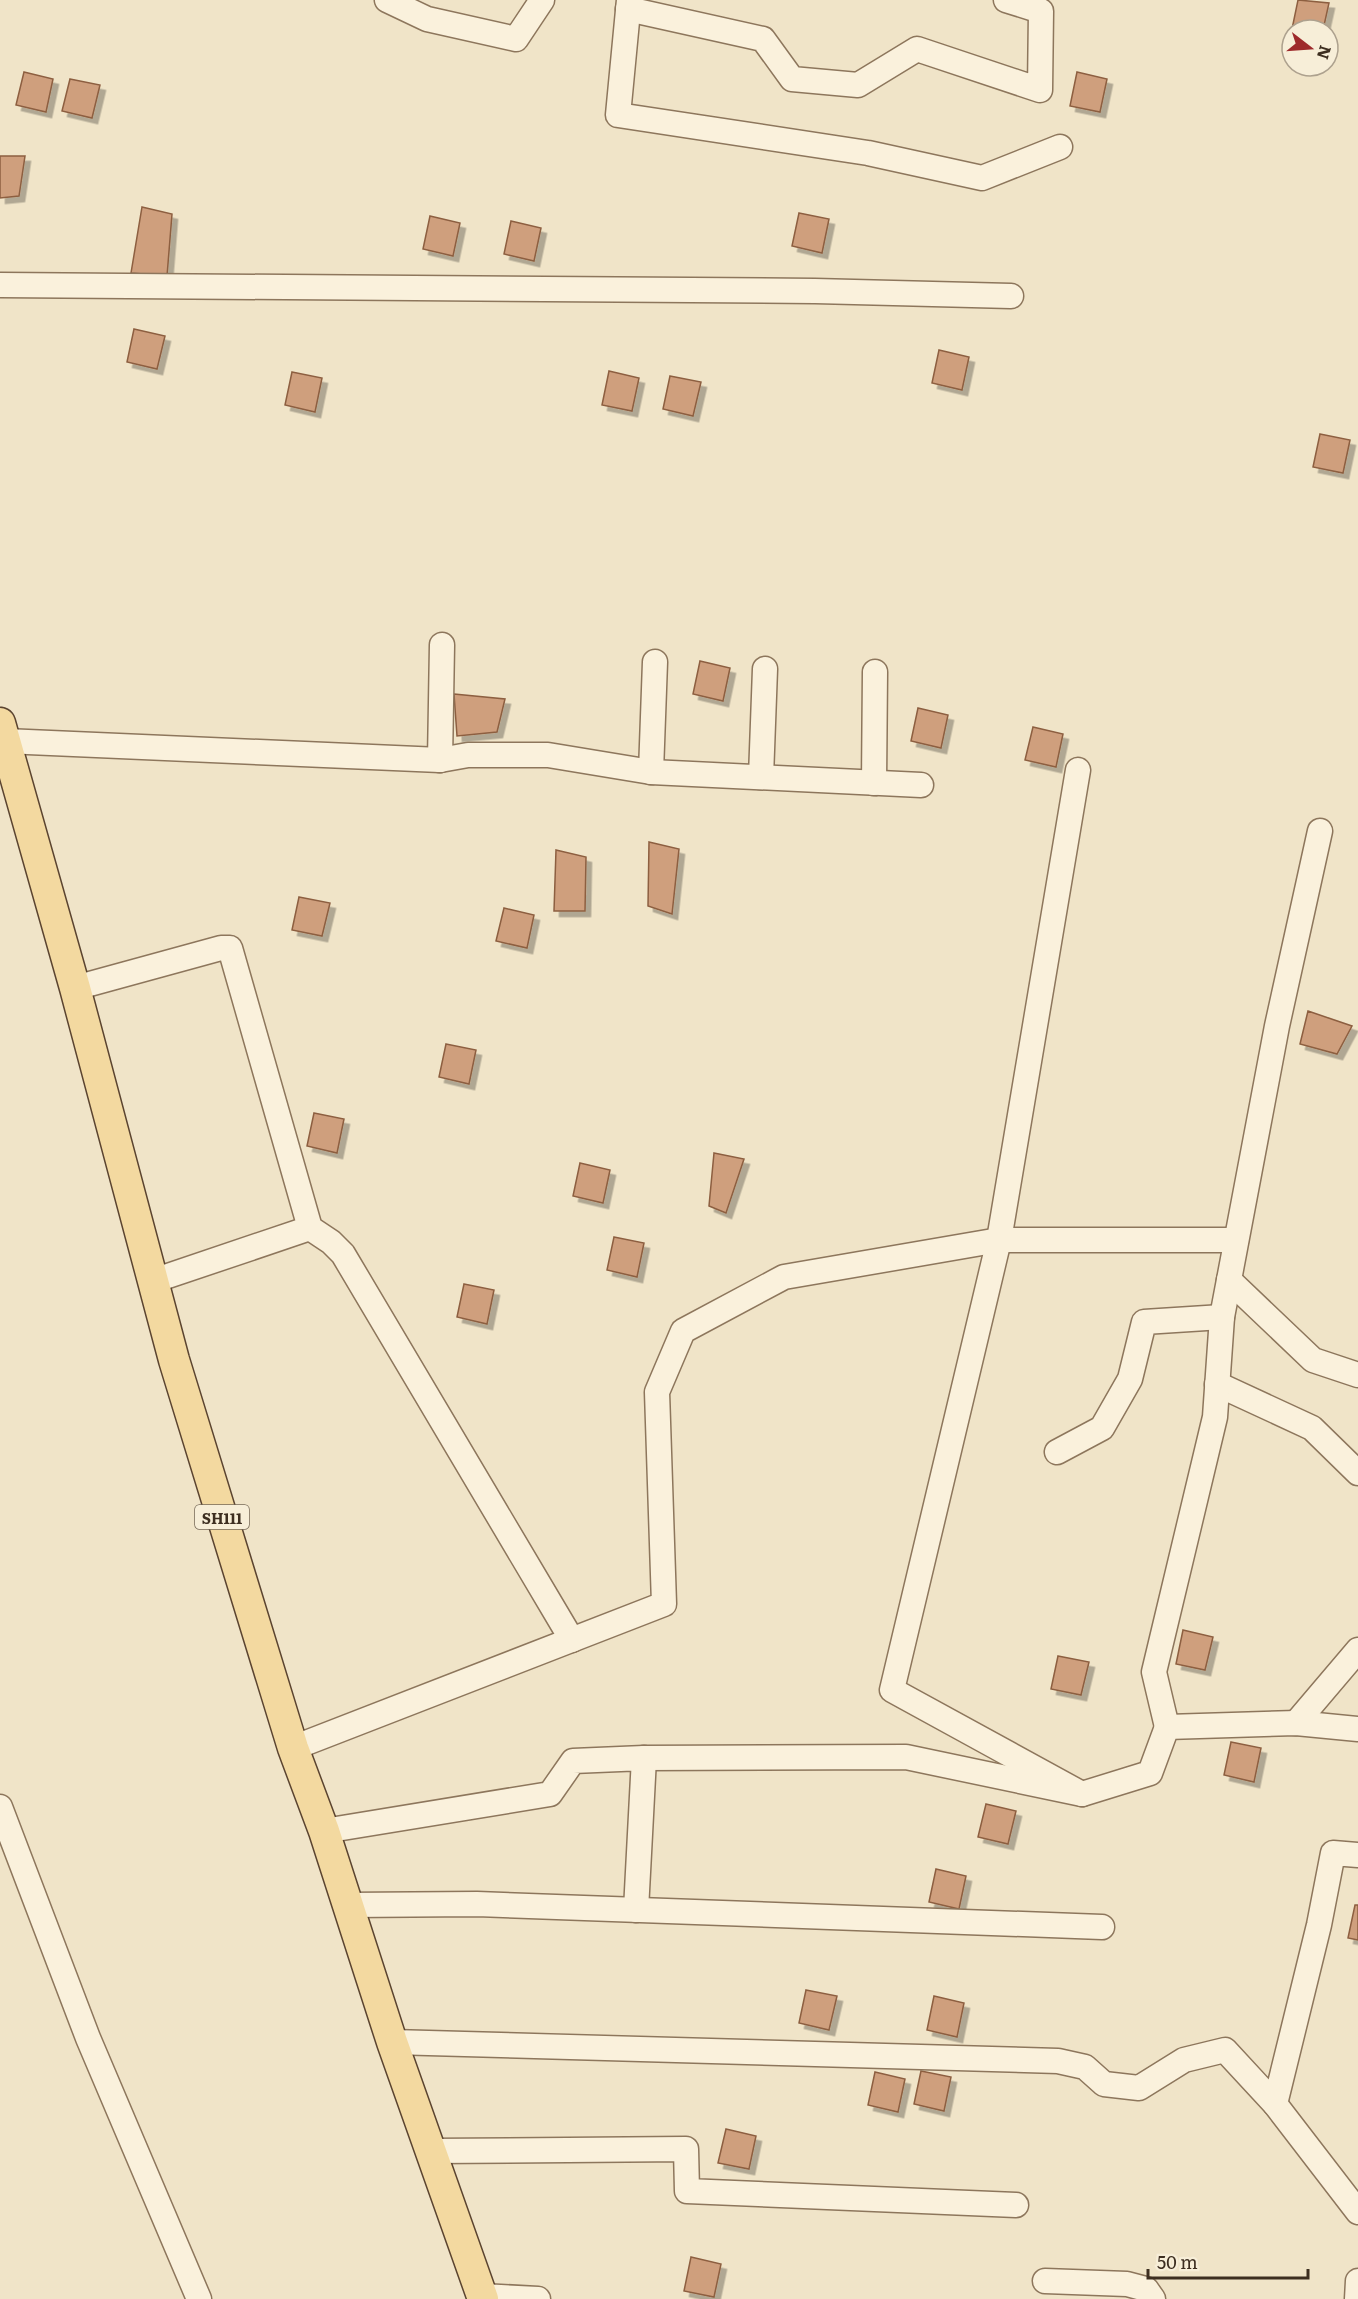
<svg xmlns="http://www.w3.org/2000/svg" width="1358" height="2299" viewBox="0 0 1358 2299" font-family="Literata,serif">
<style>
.building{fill:#cf9f7d;stroke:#8d5f41;stroke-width:1.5;filter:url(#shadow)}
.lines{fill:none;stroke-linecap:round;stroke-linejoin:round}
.minor-casing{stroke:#8d765c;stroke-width:27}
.major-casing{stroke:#5b4430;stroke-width:33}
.minor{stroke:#faf1dc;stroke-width:24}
.major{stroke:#f3d9a0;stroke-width:30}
.labels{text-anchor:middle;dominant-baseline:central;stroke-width:4.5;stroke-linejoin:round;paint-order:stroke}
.shield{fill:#f7eed8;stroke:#756857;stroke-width:1.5}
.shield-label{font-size:15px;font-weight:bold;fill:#3d2e20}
</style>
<defs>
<filter id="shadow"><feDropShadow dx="5.5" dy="5.5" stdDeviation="0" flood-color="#0004"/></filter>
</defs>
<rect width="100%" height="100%" fill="#f0e4c8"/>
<g class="building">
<path d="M1298 0 1329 3 1323 30 1292 29Z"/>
<path d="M24 72 53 79 46 112 16 105Z"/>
<path d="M1077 72 1107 79 1100 112 1070 106Z"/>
<path d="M70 79 100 85 92 118 62 111Z"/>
<path d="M0 156H25L19 196 0 198Z"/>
<path d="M142 207 172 214 167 276 131 273Z"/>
<path d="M799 213 829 219 822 253 792 246Z"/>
<path d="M430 216 460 223 453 256 423 249Z"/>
<path d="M511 221 541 228 534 261 504 254Z"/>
<path d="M134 329 165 336 157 369 127 362Z"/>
<path d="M939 350 969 357 962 390 932 383Z"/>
<path d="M609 371 639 378 632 411 602 405Z"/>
<path d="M292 372 322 378 315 412 285 405Z"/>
<path d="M670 376 701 382 693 416 663 409Z"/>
<path d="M1320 434 1350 440 1343 473 1313 467Z"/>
<path d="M700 661 730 668 723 701 693 694Z"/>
<path d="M454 694 505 699 497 732 457 736Z"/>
<path d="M918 708 948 715 941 748 911 741Z"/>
<path d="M1033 727 1063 734 1056 767 1025 760Z"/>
<path d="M649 842 679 849 672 914 648 906Z"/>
<path d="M556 850 586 857 585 911H554Z"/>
<path d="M299 897 330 903 322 936 292 930Z"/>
<path d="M504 908 534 915 527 948 496 941Z"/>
<path d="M1308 1011 1352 1026 1337 1054 1300 1044Z"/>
<path d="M446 1044 476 1050 469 1084 439 1077Z"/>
<path d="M314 1113 344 1119 337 1153 307 1146Z"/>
<path d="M714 1153 744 1159 726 1213 709 1206Z"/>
<path d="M580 1163 610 1170 603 1203 573 1196Z"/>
<path d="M614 1237 644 1243 637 1277 607 1270Z"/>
<path d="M464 1284 494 1290 487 1324 457 1317Z"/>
<path d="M1183 1630 1213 1637 1205 1670 1176 1664Z"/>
<path d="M1058 1656 1089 1662 1081 1695 1051 1689Z"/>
<path d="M1231 1742 1261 1748 1254 1782 1224 1775Z"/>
<path d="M986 1804 1016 1811 1008 1844 978 1837Z"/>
<path d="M936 1869 966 1876 959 1909 929 1902Z"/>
<path d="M1355 1905H1358V1940L1348 1938Z"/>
<path d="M806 1990 837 1996 829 2030 799 2023Z"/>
<path d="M934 1996 964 2003 957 2037 927 2030Z"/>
<path d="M921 2071 951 2077 944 2111 914 2104Z"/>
<path d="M875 2072 905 2079 898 2112 868 2105Z"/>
<path d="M726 2129 756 2136 749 2169 718 2163Z"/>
<path d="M691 2257 721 2264 714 2297 684 2291Z"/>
</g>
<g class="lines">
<defs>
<g id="minor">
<path d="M387 0 427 19 516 39 542 0"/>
<path d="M629 0 618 115 868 153 982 178 1060 147"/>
<path d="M628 9 763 39 792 79 858 85 917 49 1040 90 1041 11 1006 0"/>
<path d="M0 285 815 291 1011 296"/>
<path d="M5 741 440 760 468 755H548L651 772 921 785"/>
<path d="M440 760 442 645"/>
<path d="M1078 770 999 1240 892 1690 1082 1794"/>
<path d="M651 772 655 662"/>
<path d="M761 777 765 669"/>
<path d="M874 783 875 672"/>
<path d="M75 988 221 948H230L310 1228 331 1242 343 1254 572 1640"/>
<path d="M1229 1280 1313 1360 1358 1375"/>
<path d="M153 1281 310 1228"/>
<path d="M1217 1384 1312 1428 1358 1473"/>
<path d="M1057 1452 1102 1428 1130 1379 1144 1322 1222 1317"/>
<path d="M1296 1723 1358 1650"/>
<path d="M1167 1727 1154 1672 1215 1417 1222 1317 1277 1026 1320 831"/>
<path d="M293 1748 664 1604 657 1392 683 1331 784 1277 999 1240H1236"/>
<path d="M644 1758 906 1757 1082 1794 1150 1773 1167 1727 1296 1723 1358 1729"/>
<path d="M0 1807 88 2038 199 2299"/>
<path d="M324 1831 550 1794 573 1761 644 1758 636 1910"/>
<path d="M348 1905 477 1904 1102 1927"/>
<path d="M392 2042 1058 2061 1085 2067 1104 2084 1139 2088 1184 2060 1225 2050 1275 2104 1319 1925 1333 1853 1358 1855"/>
<path d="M1275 2104 1358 2212"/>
<path d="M431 2151 686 2149 687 2191 1016 2205"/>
<path d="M1045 2281 1127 2284 1146 2289 1153 2299"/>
<path d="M482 2296 538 2299"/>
<path d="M1357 2299 1358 2281"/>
</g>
<path id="major" d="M0 723 75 988 174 1360 293 1748 324 1831 392 2042 483 2299"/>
</defs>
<use href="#minor" class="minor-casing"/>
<use href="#major" class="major-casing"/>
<use href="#minor" class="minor"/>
<use href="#major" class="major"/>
</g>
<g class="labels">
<rect class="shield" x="195" y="1505" width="54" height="24" rx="4.5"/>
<g class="shield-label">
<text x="222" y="1517">SH111</text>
</g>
</g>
<g transform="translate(1310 48) rotate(107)"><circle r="28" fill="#f7eed8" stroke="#ada18e" stroke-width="1.5"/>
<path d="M0-4.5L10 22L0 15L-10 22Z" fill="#9e2a2b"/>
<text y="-9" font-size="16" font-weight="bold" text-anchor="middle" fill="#3d2e20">N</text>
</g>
<path d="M1148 2269v9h160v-9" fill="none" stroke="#3d2e20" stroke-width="3"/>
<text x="1157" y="2269" font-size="18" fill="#3d2e20" stroke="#f7eed8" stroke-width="4.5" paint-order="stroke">50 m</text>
</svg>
